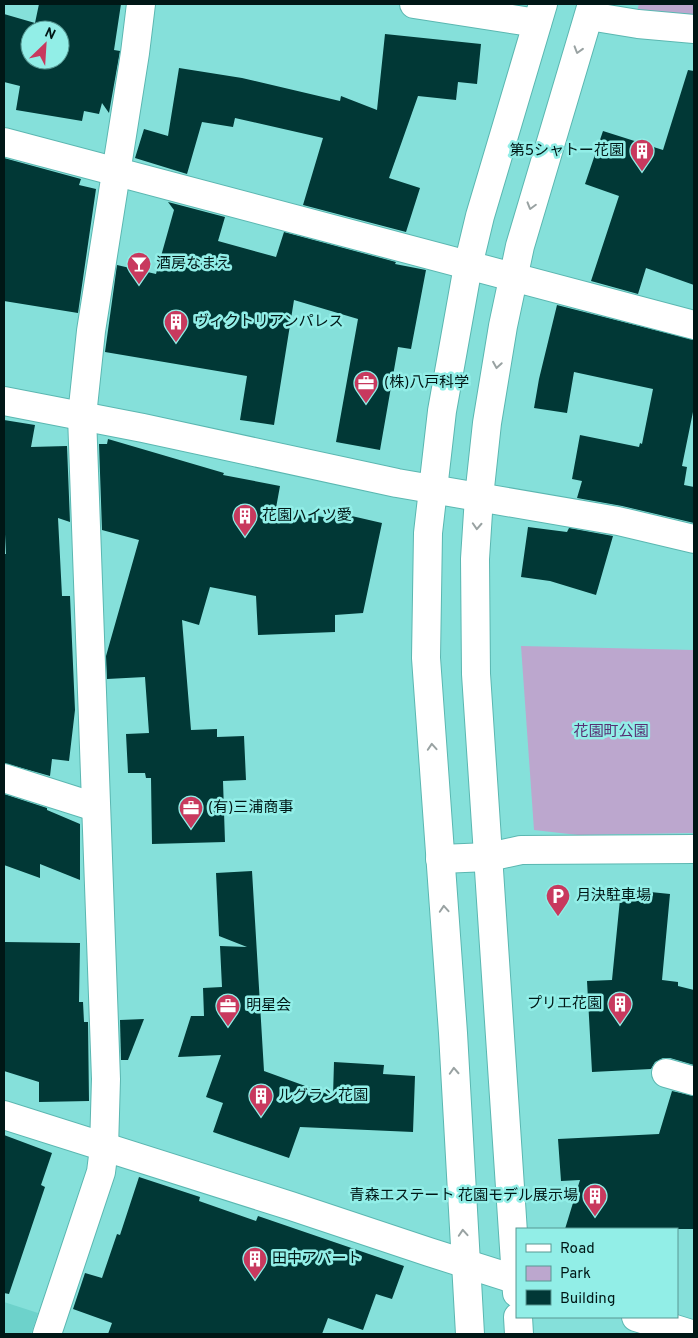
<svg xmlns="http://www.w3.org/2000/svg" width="698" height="1338" viewBox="0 0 698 1338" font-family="Overpass,'Noto Sans JP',sans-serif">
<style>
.built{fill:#6dd2cb}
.green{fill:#bca7ce}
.building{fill:#013836;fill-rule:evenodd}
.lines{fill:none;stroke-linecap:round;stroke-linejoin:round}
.minor-casing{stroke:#5bb7b1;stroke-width:30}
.minor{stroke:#fff;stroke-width:28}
.oneway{stroke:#99a2a2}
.labels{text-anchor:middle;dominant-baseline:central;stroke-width:5;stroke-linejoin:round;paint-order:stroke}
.poi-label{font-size:15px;fill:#001716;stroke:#92eee7;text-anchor:start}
.park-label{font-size:15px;fill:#582f73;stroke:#92eee7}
</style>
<rect width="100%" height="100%" fill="#85e0da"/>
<path class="built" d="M4 1302 38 1313 31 1334H4Z"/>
<g class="green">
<path d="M639 4H694V24L635 18Z"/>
<path d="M521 646 694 650V833L578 835 534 830Z"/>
</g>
<g class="building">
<path d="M39 4H121L114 50 120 51 109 113 102 103 99 114 84 111 82 121 16 110 20 86 4 82V14L35 23ZM30 30H60V60H30Z"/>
<path d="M385 34 481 44 477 84 458 82 456 100 418 96 389 178 420 188 406 232 303 205 323 138 235 118 233 127 202 122 187 174 135 158 144 129 168 136 179 68 242 78 340 101 341 96 377 110Z"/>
<path d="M688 70 694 71V285L646 268 638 294 591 281 619 196 585 184 603 131 663 150Z"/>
<path d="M4 158 81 179 79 185 96 189 78 313 4 301Z"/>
<path d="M168 202 225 217 218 241 276 257 284 232 396 262 395 264 426 270 411 349 398 347 380 450 336 442 358 319 294 300 274 425 240 420 247 376 105 352 117 265 156 274 174 210Z"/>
<path d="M557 305 694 340V407L682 466 687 467 684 485 694 487V523L622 506 577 498 582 481 572 479 580 435 639 447 640 443 642 444 653 389 574 372 567 413 534 408 539 379Z"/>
<path d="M4 420 35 425 31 447 67 446 70 522 58 518 62 596H70L75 710 69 761 52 759 50 776 4 763V554H6L4 515Z"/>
<path d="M108 439 224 473 223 475 280 486 276 508 328 518 330 511 382 523 363 613 335 615V632L258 635 256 596 210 587 199 625 182 620 191 730 217 729V737L244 736 246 780 223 781 225 842 152 844 151 778H146L145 773H128L126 734 149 733 145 677 107 679 106 656 139 540 102 530 99 444H107Z"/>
<path d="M528 527 567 532 569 528 613 536 596 595 550 581 521 577Z"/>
<path d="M4 794 47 808V810L80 824V880L40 864V878L4 865Z"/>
<path d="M252 871 264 1071 333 1096 334 1062 384 1065 383 1074 415 1076 413 1132 300 1127 289 1158 213 1132 223 1103 206 1097 221 1055 178 1057 191 1016H204L203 988 222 987 220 946 247 947 219 936 216 873Z"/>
<path d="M621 889 670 894 662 980 678 982V986L694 990V1065L670 1058H663L655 1062 651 1069 592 1072 587 981 612 980Z"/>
<path d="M4 942 80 943 79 1002H83L84 1022H88L89 1101 39 1102V1082L4 1071Z"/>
<path d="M144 1019 128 1060H121L120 1020Z"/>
<path d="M672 1091 694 1096V1229H565L580 1180 561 1181 558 1139 659 1134Z"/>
<path d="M4 1135 52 1153 41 1185 45 1187 9 1294 4 1293Z"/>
<path d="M139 1177 200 1197 199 1201 256 1221 258 1216 404 1266 392 1299 376 1294 363 1330 328 1318 322 1334H108L112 1323 73 1309 85 1273 102 1278 117 1234 120 1235Z"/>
</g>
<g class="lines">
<defs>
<g id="minor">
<path d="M414 4 537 23"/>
<path d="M589 16 638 24 694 29"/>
<path d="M4 142 694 325"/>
<path d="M4 401 143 428 397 483 618 521 694 539"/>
<path d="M4 778 95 807"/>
<path d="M440 859 489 857 521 850 694 849"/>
<path d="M666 1073 694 1081"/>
<path d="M4 1115 291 1206 429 1252 517 1280"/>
<path d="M517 1293 476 674 475 559 479 497 487 423 503 326 520 246 592 4"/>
<path d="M518 1317 519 1334"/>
<path d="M636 1317 691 1334"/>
<path d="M47 1334 101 1172 104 1148 106 1079 82 416 91 331 135 53 141 4"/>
<path d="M470 1334 453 1033 426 658 428 533 442 411 468 266 480 216 543 4"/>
</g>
</defs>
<use href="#minor" class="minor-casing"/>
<use href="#minor" class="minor"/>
</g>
<defs><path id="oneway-chevron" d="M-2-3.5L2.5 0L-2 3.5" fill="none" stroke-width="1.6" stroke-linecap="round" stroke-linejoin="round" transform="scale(1.25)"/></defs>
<g class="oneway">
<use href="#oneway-chevron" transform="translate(578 50) rotate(107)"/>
<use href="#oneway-chevron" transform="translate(531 206) rotate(106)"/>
<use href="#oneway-chevron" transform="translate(497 365) rotate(99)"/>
<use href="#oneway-chevron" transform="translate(477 526) rotate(93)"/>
<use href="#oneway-chevron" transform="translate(432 747) rotate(-94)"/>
<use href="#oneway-chevron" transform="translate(444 909) rotate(-94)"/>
<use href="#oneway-chevron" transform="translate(454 1071) rotate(-93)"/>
<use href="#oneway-chevron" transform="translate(463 1233) rotate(-94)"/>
</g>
<defs>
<symbol id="building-pin" viewBox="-11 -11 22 30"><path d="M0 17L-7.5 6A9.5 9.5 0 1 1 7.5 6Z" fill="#c8395e" stroke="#92eee7"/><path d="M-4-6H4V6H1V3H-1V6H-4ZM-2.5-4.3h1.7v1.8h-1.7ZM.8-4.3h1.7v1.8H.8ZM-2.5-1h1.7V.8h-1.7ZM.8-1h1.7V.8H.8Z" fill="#fff"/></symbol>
<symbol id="bar-pin" viewBox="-11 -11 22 30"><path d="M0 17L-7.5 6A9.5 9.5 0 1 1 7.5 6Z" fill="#c8395e" stroke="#92eee7"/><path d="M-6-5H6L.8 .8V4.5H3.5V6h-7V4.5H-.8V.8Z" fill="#fff"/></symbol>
<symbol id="office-pin" viewBox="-11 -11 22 30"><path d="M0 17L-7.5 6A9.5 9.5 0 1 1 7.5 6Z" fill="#c8395e" stroke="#92eee7"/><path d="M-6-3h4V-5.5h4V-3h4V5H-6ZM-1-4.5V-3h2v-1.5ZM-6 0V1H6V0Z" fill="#fff"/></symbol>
<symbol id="parking-pin" viewBox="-11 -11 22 30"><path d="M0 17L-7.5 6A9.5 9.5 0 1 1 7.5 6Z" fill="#c8395e" stroke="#92eee7"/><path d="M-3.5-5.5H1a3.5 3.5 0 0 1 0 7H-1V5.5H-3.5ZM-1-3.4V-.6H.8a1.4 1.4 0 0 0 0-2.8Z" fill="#fff"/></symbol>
</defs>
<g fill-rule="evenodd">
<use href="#building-pin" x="628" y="137" width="28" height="38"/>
<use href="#bar-pin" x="125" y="250" width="28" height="38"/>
<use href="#building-pin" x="162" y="308" width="28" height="38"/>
<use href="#office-pin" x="352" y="369" width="28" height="38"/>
<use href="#building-pin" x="231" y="502" width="28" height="38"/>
<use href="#office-pin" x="177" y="794" width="28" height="38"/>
<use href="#parking-pin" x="544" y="882" width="28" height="38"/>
<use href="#building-pin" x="606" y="990" width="28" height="38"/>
<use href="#office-pin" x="214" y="992" width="28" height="38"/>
<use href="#building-pin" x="247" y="1082" width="28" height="38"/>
<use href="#building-pin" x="581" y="1182" width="28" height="38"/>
<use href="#building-pin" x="241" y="1245" width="28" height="38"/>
</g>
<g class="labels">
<g class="poi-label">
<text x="624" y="151" text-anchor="end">第5シャトー花園</text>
<text x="156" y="264">酒房なまえ</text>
<text x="194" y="322">ヴィクトリアンパレス</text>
<text x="384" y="383">(株)八戸科学</text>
<text x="262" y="516">花園ハイツ愛</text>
<text x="208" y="808">(有)三浦商事</text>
<text x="576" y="896">月決駐車場</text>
<text x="602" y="1004" text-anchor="end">プリエ花園</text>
<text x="246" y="1006">明星会</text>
<text x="278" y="1096">ルグラン花園</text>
<text x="578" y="1196" text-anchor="end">青森エステート 花園モデル展示場</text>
<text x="272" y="1259">田中アパート</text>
</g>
<g class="park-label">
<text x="611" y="732">花園町公園</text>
</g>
</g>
<rect width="698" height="1338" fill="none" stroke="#001716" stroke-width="10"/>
<rect x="516" y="1228" width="162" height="90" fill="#92eee7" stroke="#589893"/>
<rect x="526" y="1244" width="25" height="8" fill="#ffffff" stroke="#589893"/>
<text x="560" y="1253" font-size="15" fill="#001716">Road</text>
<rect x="526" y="1266" width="25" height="15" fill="#bca7ce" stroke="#589893"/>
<text x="560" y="1278" font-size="15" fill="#001716">Park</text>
<rect x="526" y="1290" width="25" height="15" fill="#013836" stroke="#589893"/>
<text x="560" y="1303" font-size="15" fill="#001716">Building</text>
<g transform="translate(45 45) rotate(25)"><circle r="24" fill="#92eee7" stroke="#589893"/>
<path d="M0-4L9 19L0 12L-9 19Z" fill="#c8395e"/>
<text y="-8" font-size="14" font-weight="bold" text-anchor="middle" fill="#001716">N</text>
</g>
</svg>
